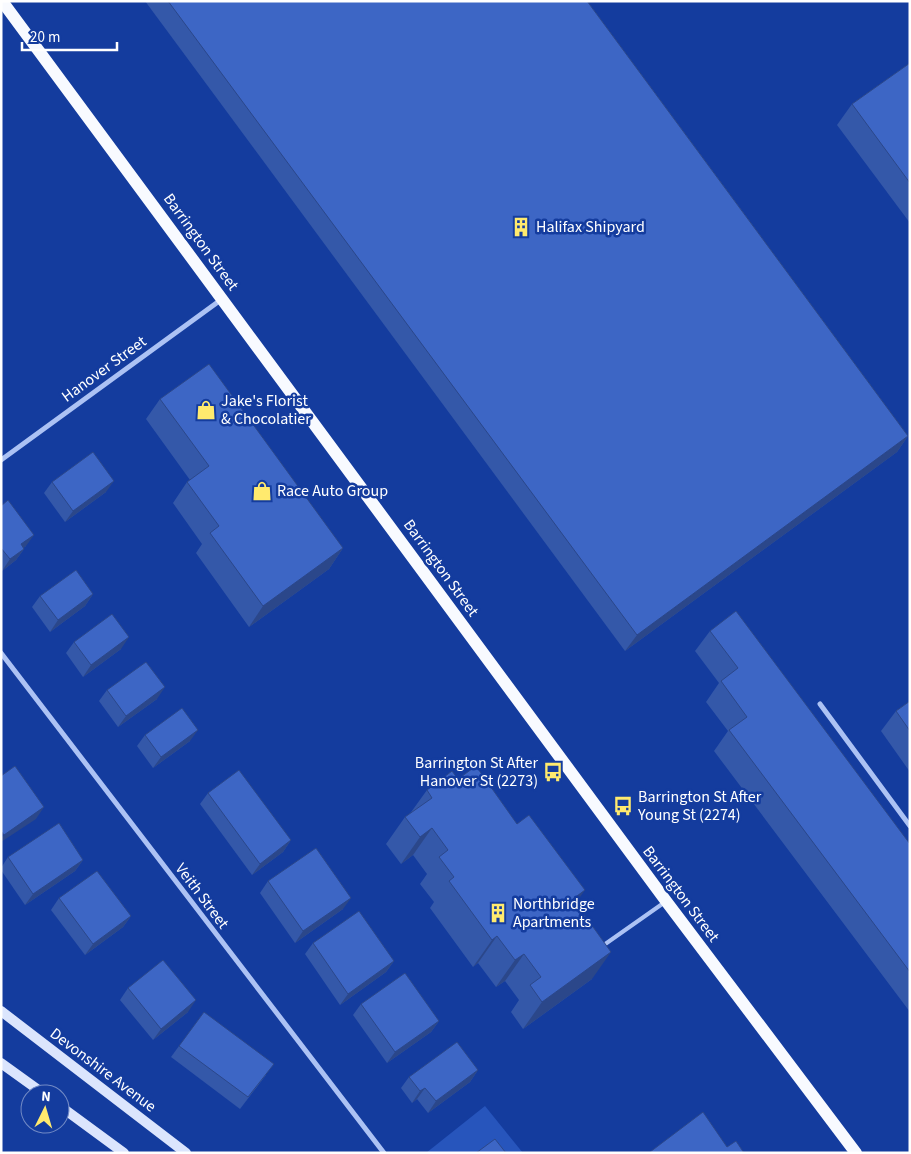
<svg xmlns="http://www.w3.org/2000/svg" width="911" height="1154" viewBox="0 0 911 1154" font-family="'Source Sans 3',sans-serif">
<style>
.green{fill:#2755bc}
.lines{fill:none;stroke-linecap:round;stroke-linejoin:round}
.lane{stroke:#acc2f4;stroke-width:4}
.street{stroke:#acc2f4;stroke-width:5}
.secondary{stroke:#dbe5fd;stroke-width:10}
.primary{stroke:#f8faff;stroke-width:12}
.wall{fill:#3458a9}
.shaded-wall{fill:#2b478a}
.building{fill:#3d66c5;stroke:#2b478a}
.labels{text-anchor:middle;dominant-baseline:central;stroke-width:5;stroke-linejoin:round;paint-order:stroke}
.poi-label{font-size:16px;fill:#fff;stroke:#143c9e;text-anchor:start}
.street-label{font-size:16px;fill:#fff;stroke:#143c9e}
</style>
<rect width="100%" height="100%" fill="#143c9e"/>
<path class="green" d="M485 1106 523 1153H426Z"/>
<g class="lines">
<path class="lane" d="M601 947 665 902"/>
<g class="street">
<path d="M1 460 222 299"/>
<path d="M1 653 384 1153"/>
<path d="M820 704 910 826"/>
</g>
<g class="secondary">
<path d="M1 1011 186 1153"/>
<path d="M1 1063 44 1094"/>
<path d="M60 1106 124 1153"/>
</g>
<path class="primary" d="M2 1 666 901 856 1153"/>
</g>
<g class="wall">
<path d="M145 1H587L908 436 897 452 625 651Z"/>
<path d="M910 63V223L837 125 852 104Z"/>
<path d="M160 399 343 548 329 569 249 627 196 553 202 544 173 503 187 482 190 480 146 419Z"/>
<path d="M52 482 106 492 65 522 44 493Z"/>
<path d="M1 506 26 546 23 548 24 549 16 560 2 571Z"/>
<path d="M93 594 85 606 50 632 32 607 40 596Z"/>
<path d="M710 631 910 844V1012L714 751 728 731 706 702 719 683 695 651Z"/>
<path d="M74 642 121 649 83 677 66 653Z"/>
<path d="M107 690 157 699 118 727 99 701Z"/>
<path d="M910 701V772L881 731 896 711Z"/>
<path d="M145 735 190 741 153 768 137 746Z"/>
<path d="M458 779 576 903 592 979 523 1029 511 1012 519 1000 505 981 496 987 478 963 473 967 430 908 434 902 420 884 427 874 413 855 401 864 386 844 405 817 409 815 427 790Z"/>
<path d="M208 793 291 840 283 852 252 875 200 804Z"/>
<path d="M8 857 83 860 75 871 25 905 1 870V868Z"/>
<path d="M268 881 343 909 295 943 260 893Z"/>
<path d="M59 898 131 916 123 927 85 955 51 910Z"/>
<path d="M313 943 394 961 386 972 340 1005 305 954Z"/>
<path d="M128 988 188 1012 153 1040 120 1000Z"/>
<path d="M361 1004 439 1021 431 1032 387 1063 353 1015Z"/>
<path d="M179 1046 266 1075 240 1109 171 1057Z"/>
<path d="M478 1070 470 1082 428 1113 417 1099 412 1103 401 1088 409 1077Z"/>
</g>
<g class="shaded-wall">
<path d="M908 436 897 452 625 651 637 635Z"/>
<path d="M114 481 106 492 65 522 73 511Z"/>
<path d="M34 535 26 546 13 556 21 544Z"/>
<path d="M343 548 329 569 249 627 263 606Z"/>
<path d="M24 549 16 560 2 571 10 559Z"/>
<path d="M93 594 85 606 50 632 58 620Z"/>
<path d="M129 637 121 649 83 677 91 665Z"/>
<path d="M165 687 157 699 118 727 126 716Z"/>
<path d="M198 730 190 741 153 768 161 757Z"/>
<path d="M44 807 36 819 1 842V838L4 835Z"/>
<path d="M432 828 413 855 401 864 420 837Z"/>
<path d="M291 840 283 852 252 875 260 864Z"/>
<path d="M83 860 75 871 25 905 33 894Z"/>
<path d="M585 890 566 917 573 899Z"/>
<path d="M351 898 343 909 295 943 303 931Z"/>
<path d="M131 916 123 927 85 955 93 944Z"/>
<path d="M497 936 478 963 473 967 492 940Z"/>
<path d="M611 952 592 979 523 1029 542 1002Z"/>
<path d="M524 954 505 981 496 987 515 960Z"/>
<path d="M394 961 386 972 340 1005 348 994Z"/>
<path d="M196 1000 188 1012 153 1040 161 1029Z"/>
<path d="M439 1021 431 1032 387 1063 395 1052Z"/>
<path d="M478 1070 470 1082 428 1113 436 1101Z"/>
<path d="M425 1088 417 1099 412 1103 420 1091Z"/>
</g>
<g class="building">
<path d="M168 1H587L908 436 637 635Z"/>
<path d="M910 63V183L852 104Z"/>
<path d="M209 364 343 548 263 606 210 533 219 526 187 482 209 466 160 399Z"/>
<path d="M93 452 114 481 73 511 52 482Z"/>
<path d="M8 500 34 535 21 544 24 549 10 559 1 548V506Z"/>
<path d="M76 570 93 594 58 620 40 596Z"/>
<path d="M736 611 910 844V972L729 730 747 717 721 681 738 668 710 631Z"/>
<path d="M112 614 129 637 91 665 74 642Z"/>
<path d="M146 662 165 687 126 716 107 690Z"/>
<path d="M910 701V731L896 711Z"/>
<path d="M182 708 198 730 161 757 145 735Z"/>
<path d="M15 766 44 807 4 835 1 831V776Z"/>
<path d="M476 766 517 824 529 815 585 890 573 899 611 952 542 1002 530 985 541 977 524 954 515 960 497 936 492 940 449 881 454 877 439 857 448 850 432 828 420 837 405 817 432 798 427 790 452 771 458 779Z"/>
<path d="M239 770 291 840 260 864 208 793Z"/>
<path d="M59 823 83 860 33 894 8 857Z"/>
<path d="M316 848 351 898 303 931 268 881Z"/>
<path d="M97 871 131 916 93 944 59 898Z"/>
<path d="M359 911 394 961 348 994 313 943Z"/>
<path d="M163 960 196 1000 161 1029 128 988Z"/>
<path d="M405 973 439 1021 395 1052 361 1004Z"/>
<path d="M204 1012 274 1064 248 1097 179 1046Z"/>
<path d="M457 1042 478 1070 436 1101 425 1088 420 1091 409 1077Z"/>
<path d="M703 1112 727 1147 736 1141 744 1153H651L650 1152Z"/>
<path d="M495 1139 506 1153H476Z"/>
</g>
<defs>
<symbol id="building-bare" viewBox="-9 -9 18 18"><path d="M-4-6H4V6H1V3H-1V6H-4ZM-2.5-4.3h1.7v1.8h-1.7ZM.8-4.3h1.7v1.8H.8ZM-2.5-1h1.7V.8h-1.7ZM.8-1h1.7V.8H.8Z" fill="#ffea6e" stroke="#143c9e" stroke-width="2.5" paint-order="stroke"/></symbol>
<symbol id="shop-bare" viewBox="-9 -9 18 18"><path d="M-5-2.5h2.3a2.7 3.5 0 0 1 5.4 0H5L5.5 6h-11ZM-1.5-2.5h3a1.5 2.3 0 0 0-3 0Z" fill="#ffea6e" stroke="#143c9e" stroke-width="2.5" paint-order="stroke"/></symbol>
<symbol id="bus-bare" viewBox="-9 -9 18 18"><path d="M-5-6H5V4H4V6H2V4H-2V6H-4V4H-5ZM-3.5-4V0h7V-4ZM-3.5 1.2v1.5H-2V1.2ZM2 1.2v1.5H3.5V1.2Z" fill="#ffea6e" stroke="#143c9e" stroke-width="2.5" paint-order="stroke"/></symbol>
</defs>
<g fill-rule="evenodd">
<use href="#building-bare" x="507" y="213" width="28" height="28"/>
<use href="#shop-bare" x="192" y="396" width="28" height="28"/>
<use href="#shop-bare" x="248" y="477" width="28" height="28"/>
<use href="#bus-bare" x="539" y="758" width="28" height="28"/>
<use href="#bus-bare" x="609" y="792" width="28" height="28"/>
<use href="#building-bare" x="484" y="899" width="28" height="28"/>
</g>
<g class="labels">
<g class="poi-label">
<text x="536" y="227">Halifax Shipyard</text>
<text x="221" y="401">Jake's Florist<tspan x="221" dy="18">&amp; Chocolatier</tspan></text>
<text x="277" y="491">Race Auto Group</text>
<text x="538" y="763" text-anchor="end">Barrington St After<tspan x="538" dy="18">Hanover St (2273)</tspan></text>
<text x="638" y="797">Barrington St After<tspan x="638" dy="18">Young St (2274)</tspan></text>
<text x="513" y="904">Northbridge<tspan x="513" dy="18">Apartments</tspan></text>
</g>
<g class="street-label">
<text transform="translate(201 242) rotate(54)">Barrington Street</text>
<text transform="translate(104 369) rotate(-36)">Hanover Street</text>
<text transform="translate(441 568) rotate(54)">Barrington Street</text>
<text transform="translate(681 894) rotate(53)">Barrington Street</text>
<text transform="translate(202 896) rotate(53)">Veith Street</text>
<text transform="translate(103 1070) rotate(37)">Devonshire Avenue</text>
</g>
</g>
<rect width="911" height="1154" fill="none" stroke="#ffffff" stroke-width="5"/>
<g transform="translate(45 1109) rotate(5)"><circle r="24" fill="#143c9e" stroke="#728ac5"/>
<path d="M0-4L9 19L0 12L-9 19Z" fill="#ffea6e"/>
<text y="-8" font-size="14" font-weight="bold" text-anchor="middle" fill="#ffffff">N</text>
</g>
<path d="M22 42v8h95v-8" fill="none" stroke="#ffffff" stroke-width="2.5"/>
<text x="30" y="42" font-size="15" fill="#ffffff" stroke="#143c9e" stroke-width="4" paint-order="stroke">20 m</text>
</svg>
